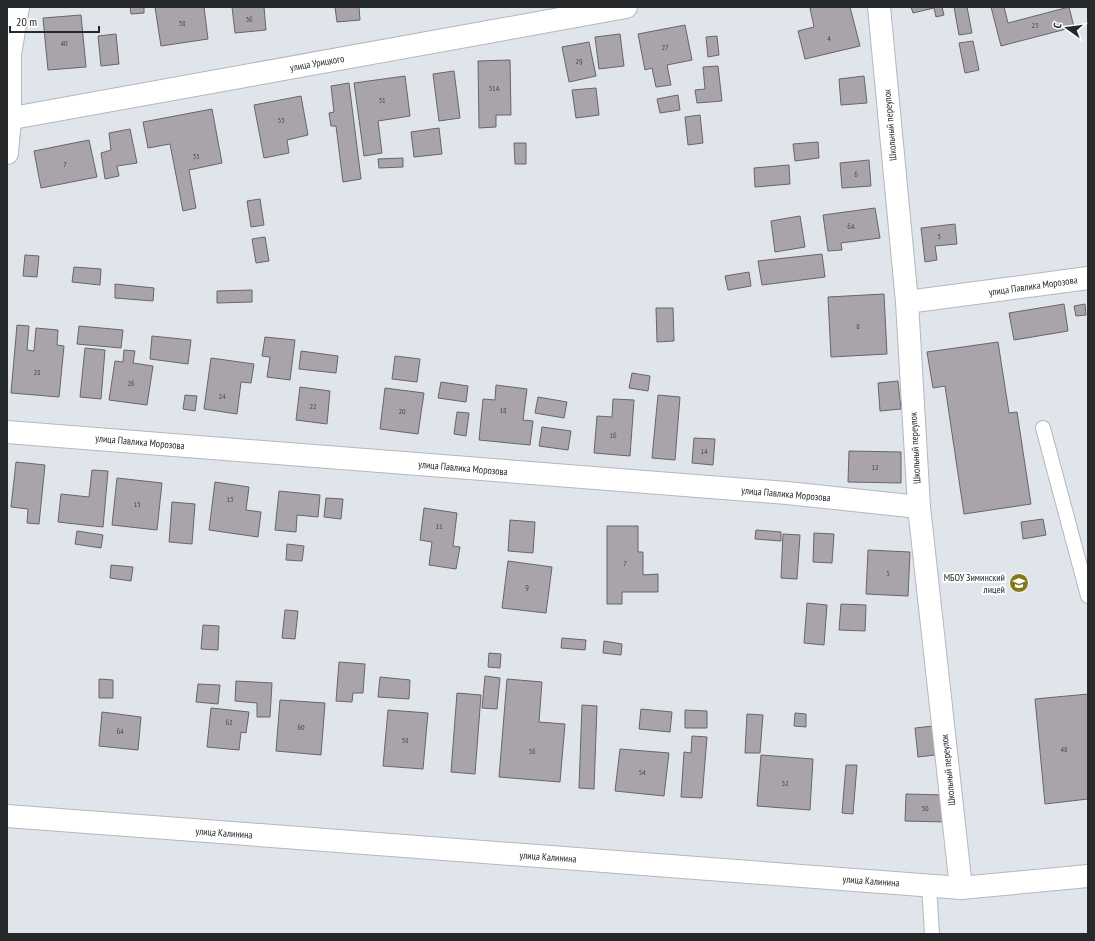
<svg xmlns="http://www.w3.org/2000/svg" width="1095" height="941" viewBox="0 0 1095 941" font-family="'PT Sans Narrow',sans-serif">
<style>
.building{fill:#a9a4a9;stroke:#696469}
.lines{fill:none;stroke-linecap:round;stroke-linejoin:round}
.lane-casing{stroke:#b3b8be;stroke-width:16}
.street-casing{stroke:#b3b8be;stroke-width:24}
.lane{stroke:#fff;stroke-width:14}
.street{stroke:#fff;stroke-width:22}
.labels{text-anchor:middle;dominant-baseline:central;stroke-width:4;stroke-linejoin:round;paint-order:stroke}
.number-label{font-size:8px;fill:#47484a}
.street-label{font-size:10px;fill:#26292b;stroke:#fff}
.poi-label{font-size:10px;fill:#26292b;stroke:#fff;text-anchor:end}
</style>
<rect width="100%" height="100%" fill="#dfe5eb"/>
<g class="building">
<path d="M130 7H144V13L131 14Z"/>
<path d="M155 7H204L208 39 161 46Z"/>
<path d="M232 7H264L266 30 235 33Z"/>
<path d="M335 7H359L360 20 337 22Z"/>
<path d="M815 7H850L860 46 805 59 798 31 814 27 810 8Z"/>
<path d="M911 7H942L944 15 936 17 934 8 913 13Z"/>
<path d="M954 7H967L972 33 959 35Z"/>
<path d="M991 7H1004L1008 23 1069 7 1074 27 1001 46Z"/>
<path d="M81 15 86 67 48 70 43 18Z"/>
<path d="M685 25 692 60 667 65 671 85 656 87 652 68 645 70 638 34Z"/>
<path d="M116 34 119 64 101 66 98 36Z"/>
<path d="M620 34 624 66 599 69 595 37Z"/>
<path d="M717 36 719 55 708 57 706 37Z"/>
<path d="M973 41 979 70 965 73 959 43Z"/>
<path d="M589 42 596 76 569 82 562 47Z"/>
<path d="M510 60 511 115H496V127L479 128 478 61Z"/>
<path d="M718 66 722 101 697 103 695 90 705 89 703 67Z"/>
<path d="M454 71 460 118 439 121 433 74Z"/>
<path d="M405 76 410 116 378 121 382 153 364 156 354 83Z"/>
<path d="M864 76 867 103 841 105 839 79Z"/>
<path d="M349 83 361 179 343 182 336 126H331L329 113 334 112 331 86Z"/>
<path d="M596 88 599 115 576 118 572 90Z"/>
<path d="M678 95 680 110 660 113 657 99Z"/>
<path d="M301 96 308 135 287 140 289 153 264 158 254 105Z"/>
<path d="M212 109 222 163 189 170 196 208 183 211 170 144 148 148 143 122Z"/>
<path d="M700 115 703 143 688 145 685 117Z"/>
<path d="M439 128 442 154 414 157 411 132Z"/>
<path d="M130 129 137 163 117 166 119 176 105 179 101 153 111 150 109 133Z"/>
<path d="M89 140 97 177 41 188 34 151Z"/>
<path d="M818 142 819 158 795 161 793 144Z"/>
<path d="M514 143H526V164H515Z"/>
<path d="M403 158V167L379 168 378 159Z"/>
<path d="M869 160 871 186 842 188 840 163Z"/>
<path d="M789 165 790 184 755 187 754 168Z"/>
<path d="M260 199 264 225 251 227 247 201Z"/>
<path d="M875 208 880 238 841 243 842 250 828 251 823 215Z"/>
<path d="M800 216 805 247 775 252 771 221Z"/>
<path d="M955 224 957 244 935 246 937 260 925 262 921 228Z"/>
<path d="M265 237 269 261 256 263 252 239Z"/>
<path d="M822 254 825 277 762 285 758 261Z"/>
<path d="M25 255 39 256 37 277 23 276Z"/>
<path d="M74 267 101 269 100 285 72 282Z"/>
<path d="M749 272 751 286 728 290 725 276Z"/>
<path d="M115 284 154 288 153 301 115 298Z"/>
<path d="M252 290V302L217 303V291Z"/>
<path d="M884 294 887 354 831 357 828 297Z"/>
<path d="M1064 304 1068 331 1014 340 1009 313Z"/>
<path d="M1085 304 1086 315 1076 316 1074 306Z"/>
<path d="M656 308H673L674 341 657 342Z"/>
<path d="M17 325 29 326 27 350 34 351 36 328 58 330 57 345 64 346 59 397 11 393Z"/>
<path d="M79 326 123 330 121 348 77 344Z"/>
<path d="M152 336 191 340 188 364 150 359Z"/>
<path d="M265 337 295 340 290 380 267 377 270 357 262 356Z"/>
<path d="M998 342 1009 413 1017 412 1031 504 964 514 945 386 933 388 927 352Z"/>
<path d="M85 348 105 350 101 399 80 397Z"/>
<path d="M124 350 135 351 133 363 153 366 147 405 109 400 115 361 123 362Z"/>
<path d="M301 351 338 356 336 373 299 369Z"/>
<path d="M395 356 420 359 417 382 392 379Z"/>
<path d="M211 358 254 364 251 383 241 382 237 414 204 409Z"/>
<path d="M632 373 650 376 648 391 629 388Z"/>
<path d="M898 381 901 409 880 411 878 383Z"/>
<path d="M441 382 468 386 466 402 438 398Z"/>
<path d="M496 385 527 389 523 420 533 421 530 445 479 440 483 399 495 400Z"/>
<path d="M300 387 330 391 327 424 296 420Z"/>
<path d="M385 388 424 393 418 434 380 429Z"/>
<path d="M185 395 197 396 195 411 183 409Z"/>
<path d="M658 395 680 397 675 460 652 458Z"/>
<path d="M538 397 567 402 564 418 535 413Z"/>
<path d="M613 399 634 400 630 456 594 453 597 416 612 417Z"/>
<path d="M457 412 469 413 466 436 454 434Z"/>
<path d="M542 427 571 431 568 450 539 446Z"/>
<path d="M694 438 715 439 713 465 692 463Z"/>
<path d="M849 451 901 452V483L848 482Z"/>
<path d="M16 462 45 465 39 524 27 523 28 509 11 507Z"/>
<path d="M92 470 108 471 103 527 58 522 61 494 89 497Z"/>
<path d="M117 478 162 483 157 530 112 525Z"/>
<path d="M215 482 249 487 246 510 261 512 258 537 209 530Z"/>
<path d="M279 491 320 495 318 517 297 515 296 532 275 530Z"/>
<path d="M326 498 343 499 341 519 324 517Z"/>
<path d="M172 502 195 504 192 544 169 542Z"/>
<path d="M424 508 457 513 453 546 460 547 456 569 429 565 432 542 420 540Z"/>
<path d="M1043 519 1046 535 1023 539 1021 522Z"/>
<path d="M510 520 535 522 533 553 508 551Z"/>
<path d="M607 526H638V552H643V575L658 574V592H622V604H607Z"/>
<path d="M756 530 781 532V541L755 539Z"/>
<path d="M77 531 103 535 101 548 75 544Z"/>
<path d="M814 533 834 534 832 563 813 562Z"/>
<path d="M783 534 800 535 797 579 781 578Z"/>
<path d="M287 544 304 546 302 561 286 560Z"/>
<path d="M868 550 910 552 908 596 866 594Z"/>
<path d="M508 561 552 567 546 613 502 608Z"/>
<path d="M111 565 133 567 131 581 110 578Z"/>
<path d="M807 603 827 605 824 645 804 643Z"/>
<path d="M841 604 866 605 865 631 839 630Z"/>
<path d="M285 610 298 611 295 639 282 638Z"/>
<path d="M203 625 219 626 218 650 201 649Z"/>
<path d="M562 638 586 640 585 650 561 648Z"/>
<path d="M604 641 622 644 621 655 603 653Z"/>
<path d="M489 653 501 654 500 668 488 667Z"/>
<path d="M339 662 365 664 363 693H353L352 702 336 701Z"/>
<path d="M485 676 500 678 497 709 482 708Z"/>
<path d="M380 677 410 680 409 699 378 697Z"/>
<path d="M99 679 113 680V698H99Z"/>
<path d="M507 679 542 682 539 722 565 724 560 782 499 777Z"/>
<path d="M236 681 272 683 270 717H257V703L235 701Z"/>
<path d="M198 684 220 685 218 704 196 702Z"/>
<path d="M457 693 481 695 475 774 451 772Z"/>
<path d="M1088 694V799L1045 804 1035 699Z"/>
<path d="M280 700 325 703 321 755 276 751Z"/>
<path d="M582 705 597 706 594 789 579 788Z"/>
<path d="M211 708 249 712 246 733 241 732 239 750 207 747Z"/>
<path d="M641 709 672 712 670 732 639 729Z"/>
<path d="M388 710 428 713 423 769 383 766Z"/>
<path d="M685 710 707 711V728H685Z"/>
<path d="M102 712 141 717 138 750 99 746Z"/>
<path d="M795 713 806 714V727L794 726Z"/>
<path d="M747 714 763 715 760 753H745Z"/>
<path d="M933 726 935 755 918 757 915 728Z"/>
<path d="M692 736 707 737 702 798 681 797 684 752 691 753Z"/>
<path d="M620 749 669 753 664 796 615 791Z"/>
<path d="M761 755 813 759 810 810 757 806Z"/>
<path d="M846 765H857L853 814 842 813Z"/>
<path d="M906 794 945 795 944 822 905 821Z"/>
</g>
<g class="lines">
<defs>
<g id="lane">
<path d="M1043 428 1088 596"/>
<path d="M929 886 932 934"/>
</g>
<g id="street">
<path d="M879 7 907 302 919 507 961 888"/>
<path d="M7 119 626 7"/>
<path d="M7 153 10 118V54L18 7"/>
<path d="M907 302 1088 278"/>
<path d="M7 432 787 493 919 507"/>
<path d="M7 816 961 888 1088 876"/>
</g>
</defs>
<use href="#lane" class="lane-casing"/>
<use href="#street" class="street-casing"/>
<use href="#lane" class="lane"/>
<use href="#street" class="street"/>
</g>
<defs>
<symbol id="school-disc" viewBox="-11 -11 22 22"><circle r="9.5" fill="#86771b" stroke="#fff"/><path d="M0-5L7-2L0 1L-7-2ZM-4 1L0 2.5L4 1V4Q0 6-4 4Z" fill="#fff"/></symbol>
</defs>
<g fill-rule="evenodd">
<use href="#school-disc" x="1008" y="572" width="22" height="22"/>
</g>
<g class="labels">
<g class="number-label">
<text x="249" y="19">36</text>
<text x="182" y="23">38</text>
<text x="1035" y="25">23</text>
<text x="829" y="38">4</text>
<text x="64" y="43">40</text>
<text x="665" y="47">27</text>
<text x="579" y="61">29</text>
<text x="494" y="88">31А</text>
<text x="382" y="100">31</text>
<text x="281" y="120">33</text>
<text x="196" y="156">35</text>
<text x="65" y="164">7</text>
<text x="856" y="174">6</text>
<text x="851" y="226">6А</text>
<text x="939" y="236">3</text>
<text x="858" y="326">8</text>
<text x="37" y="372">28</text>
<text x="131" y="383">26</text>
<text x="222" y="396">24</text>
<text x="313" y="406">22</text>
<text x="503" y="410">18</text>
<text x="402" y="411">20</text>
<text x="613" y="435">16</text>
<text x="704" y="451">14</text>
<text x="875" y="467">12</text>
<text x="230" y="499">13</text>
<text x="137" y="504">15</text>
<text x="439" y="526">11</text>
<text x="625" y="563">7</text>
<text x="888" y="573">5</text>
<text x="527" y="587">9</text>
<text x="229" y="722">62</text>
<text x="301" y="727">60</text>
<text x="120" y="731">64</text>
<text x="405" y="740">58</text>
<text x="1064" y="749">48</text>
<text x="532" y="751">56</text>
<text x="642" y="772">54</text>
<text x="785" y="783">52</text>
<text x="925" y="808">50</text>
</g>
<g class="street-label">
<text transform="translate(317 63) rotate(-10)">улица Урицкого</text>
<text transform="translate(890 125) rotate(-95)">Школьный переулок</text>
<text transform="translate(1033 286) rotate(-8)">улица Павлика Морозова</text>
<text transform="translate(140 442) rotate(5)">улица Павлика Морозова</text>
<text transform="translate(915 448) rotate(-93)">Школьный переулок</text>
<text transform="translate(463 468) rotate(5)">улица Павлика Морозова</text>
<text transform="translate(786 494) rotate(5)">улица Павлика Морозова</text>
<text transform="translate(948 770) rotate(-96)">Школьный переулок</text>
<text transform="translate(224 833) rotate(4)">улица Калинина</text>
<text transform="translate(548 857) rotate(4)">улица Калинина</text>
<text transform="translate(871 881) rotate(4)">улица Калинина</text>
</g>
<g class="poi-label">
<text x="1005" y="577">МБОУ Зиминский<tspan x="1005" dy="12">лицей</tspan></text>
</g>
</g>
<rect width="1095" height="941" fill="none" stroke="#26292b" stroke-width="16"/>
<g transform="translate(1067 28) rotate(284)" stroke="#ffffff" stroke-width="3" paint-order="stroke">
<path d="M0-3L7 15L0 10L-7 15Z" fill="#26292b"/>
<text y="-6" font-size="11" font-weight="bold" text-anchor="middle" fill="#26292b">С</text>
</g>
<path d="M10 26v6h89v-6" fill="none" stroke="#26292b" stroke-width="2"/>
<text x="16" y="26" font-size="12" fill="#26292b" stroke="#ffffff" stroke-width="3" paint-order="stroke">20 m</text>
</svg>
